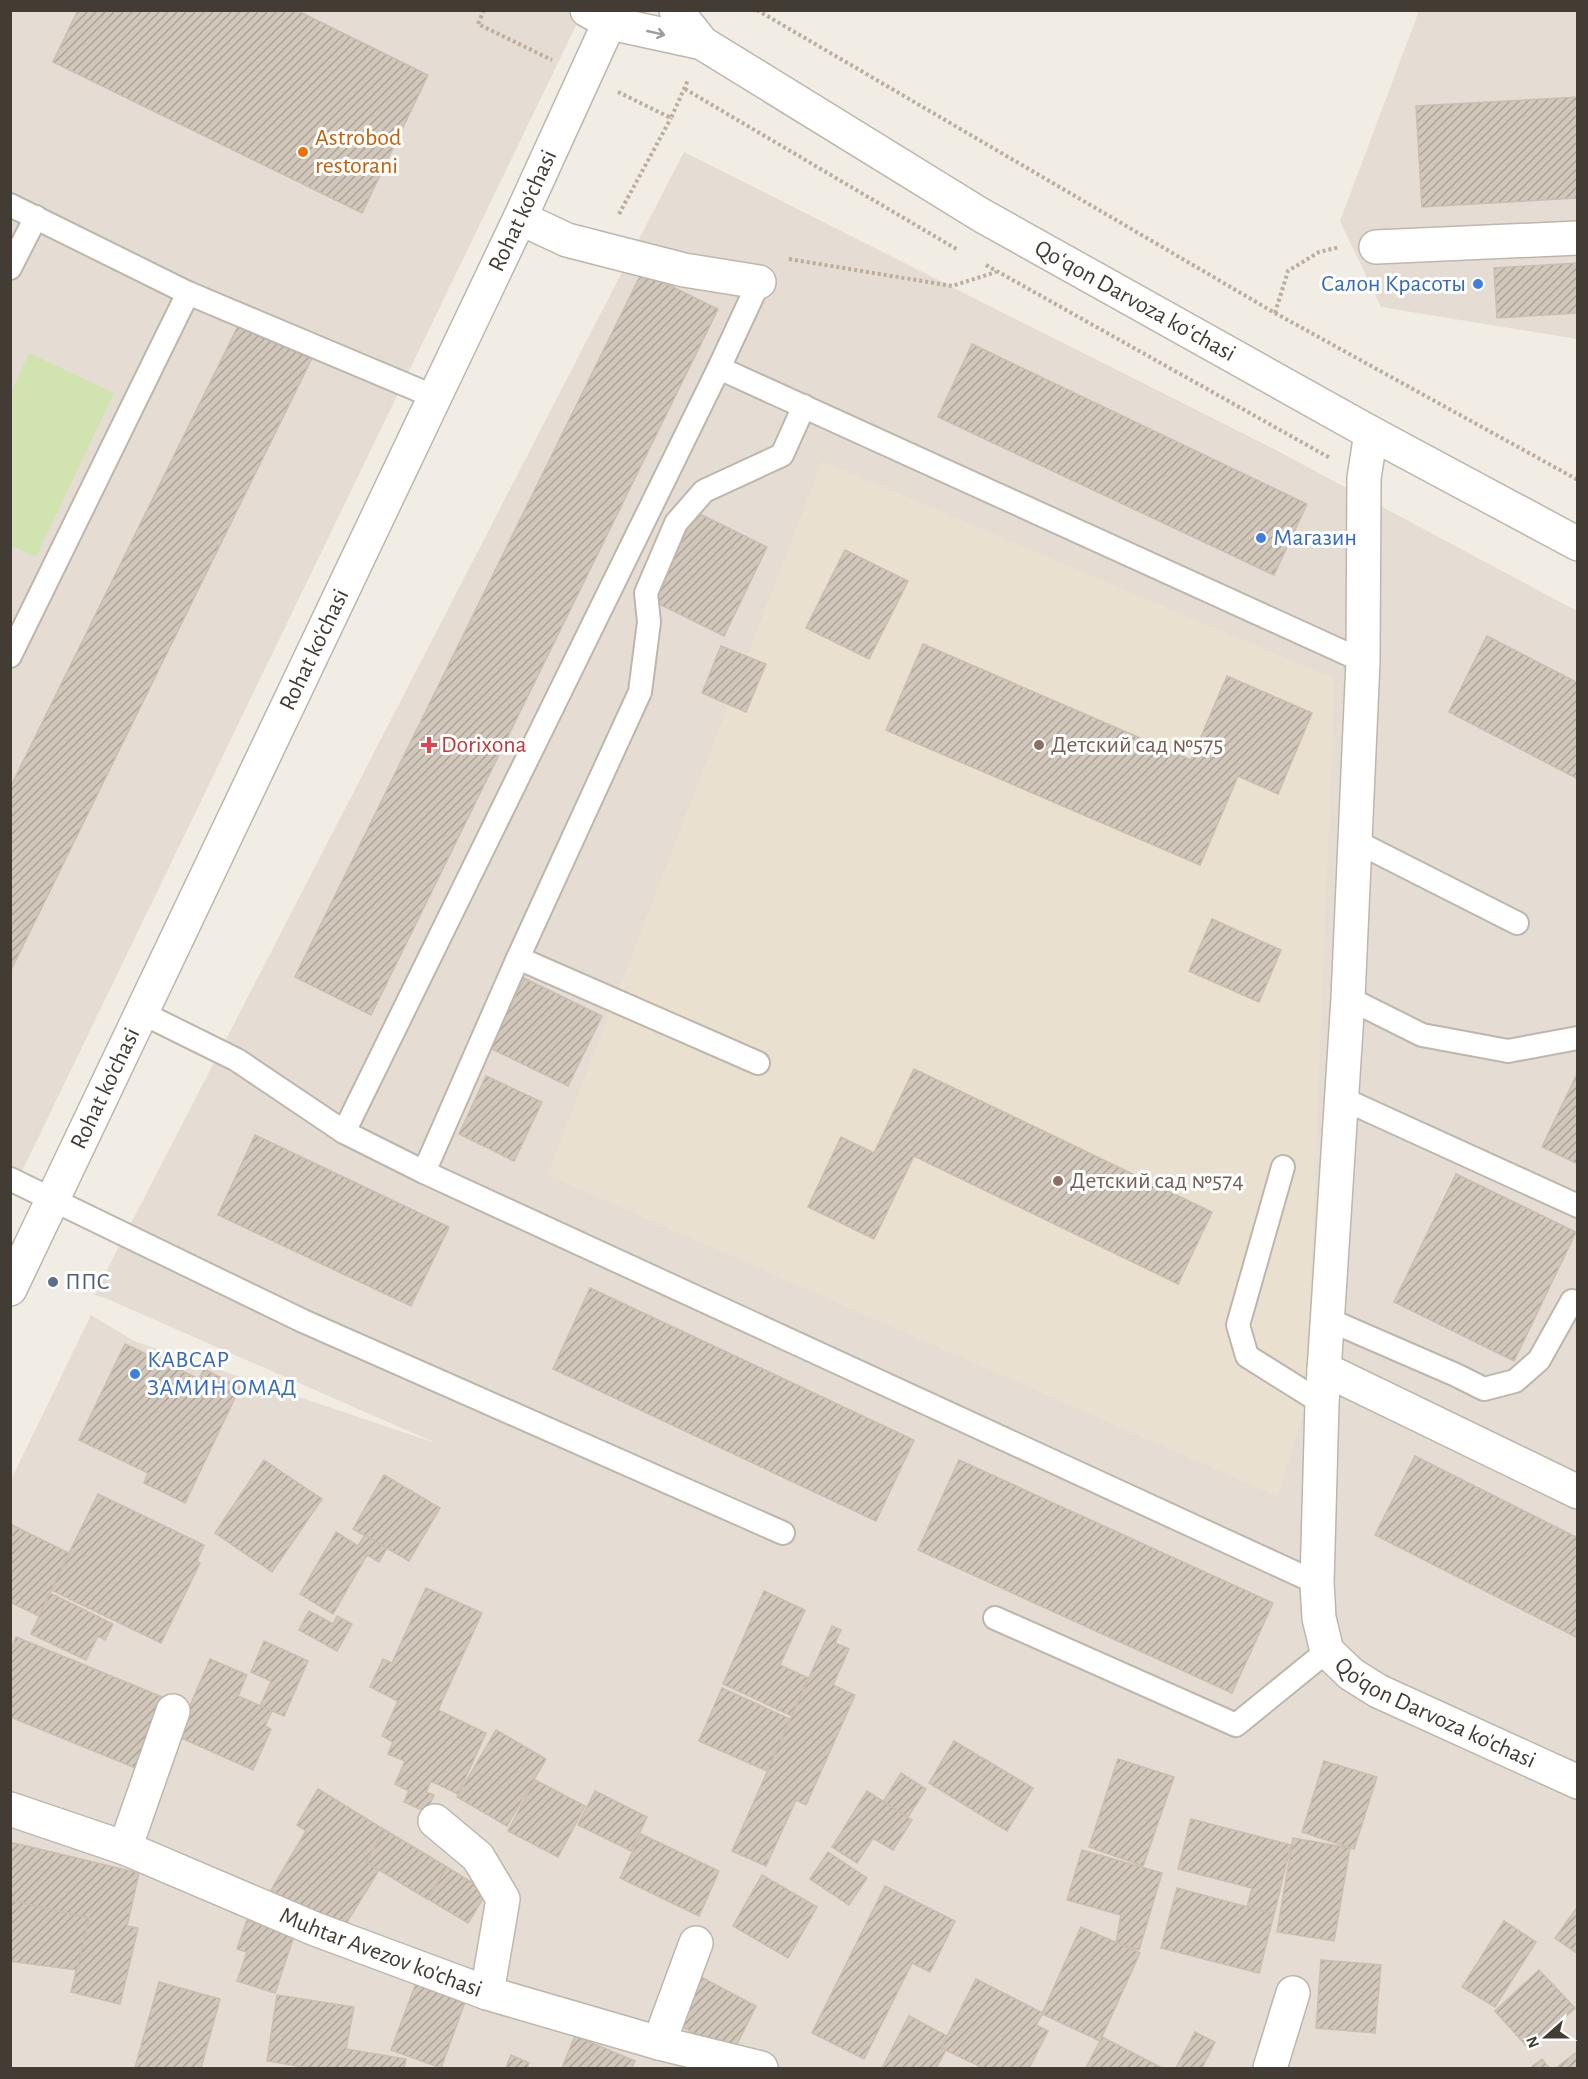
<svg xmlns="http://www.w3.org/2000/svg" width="1588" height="2079" viewBox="0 0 1588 2079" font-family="'Alegreya Sans',sans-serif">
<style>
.residential{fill:#e5ddd3}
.education{fill:#e9e0cf}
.green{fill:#d1e3af}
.building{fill:url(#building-hatch);stroke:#ccbeae;stroke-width:1.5}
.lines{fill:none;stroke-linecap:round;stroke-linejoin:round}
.service-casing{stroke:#bfb6ab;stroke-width:26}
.minor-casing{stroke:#bfb6ab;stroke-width:36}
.tertiary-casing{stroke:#bfb6ab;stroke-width:36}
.path{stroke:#bdad9a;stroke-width:4;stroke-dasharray:3 3;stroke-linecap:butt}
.service{stroke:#fff;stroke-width:22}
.minor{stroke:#fff;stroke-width:33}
.tertiary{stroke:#fff;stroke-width:33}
.oneway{stroke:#a19e9a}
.food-dot{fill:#e8710a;stroke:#fff;stroke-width:2}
.shop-dot{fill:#3f7fe0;stroke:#fff;stroke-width:2}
.health-dot{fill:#e0444e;stroke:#fff;stroke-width:2}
.education-dot{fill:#8d6e63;stroke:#fff;stroke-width:2}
.service-dot{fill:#5c6f8a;stroke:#fff;stroke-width:2}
.labels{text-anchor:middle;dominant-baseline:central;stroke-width:6;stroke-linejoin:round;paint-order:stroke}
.food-label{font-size:24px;fill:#c56008;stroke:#fff;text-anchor:start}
.street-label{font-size:24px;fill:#433c35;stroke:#fff}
.shop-label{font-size:24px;fill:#366cbe;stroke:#fff;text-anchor:start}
.health-label{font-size:24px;fill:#be3a42;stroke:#fff;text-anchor:start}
.education-label{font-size:24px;fill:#785e54;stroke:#fff;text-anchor:start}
.service-label{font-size:24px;fill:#4e5e75;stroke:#fff;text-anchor:start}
</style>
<defs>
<pattern id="building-hatch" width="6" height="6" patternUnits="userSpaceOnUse" patternTransform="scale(1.5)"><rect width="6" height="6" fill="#d2c7bb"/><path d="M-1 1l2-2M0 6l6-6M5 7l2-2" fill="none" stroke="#aca399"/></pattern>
</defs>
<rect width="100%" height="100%" fill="#f1ece4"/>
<g class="residential">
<path d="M11 11H583L11 1194Z"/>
<path d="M1419 11H1577V339L1381 307 1340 221Z"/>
<path d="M684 152 1272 448 1577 611V2068H11L10 1482 91 1315 134 1341 438 1444 105 1298 94 1295Z"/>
</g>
<path class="education" d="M822 461 1335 679 1306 1404 1278 1497 547 1175Z"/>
<path class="green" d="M29 353 114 393 36 557 10 545 11 392Z"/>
<g class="building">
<path d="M78 10H296L428 75 362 213 53 62Z"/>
<path d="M1578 97V198L1422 207 1416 106Z"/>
<path d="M1578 263V313L1497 318 1494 268Z"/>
<path d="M642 272 718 309 371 1015 295 977Z"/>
<path d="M241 320 313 356 10 972V788Z"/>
<path d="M972 344 1307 504 1274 575 938 417Z"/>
<path d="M696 512 767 547 724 636 653 601Z"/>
<path d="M845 550 908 581 869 659 806 628Z"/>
<path d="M1487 636 1578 683V779L1449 712Z"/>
<path d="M923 644 1191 760 1227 676 1312 713 1278 794 1238 776 1200 865 886 730Z"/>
<path d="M721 646 766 664 746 712 702 693Z"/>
<path d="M1212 919 1281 950 1259 1002 1189 971Z"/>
<path d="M524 978 602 1016 568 1086 490 1048Z"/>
<path d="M914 1069 1212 1212 1178 1284 914 1156 874 1239 808 1207 841 1137 874 1153Z"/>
<path d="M1578 1072V1164L1542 1147Z"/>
<path d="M486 1076 542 1102 514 1161 459 1134Z"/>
<path d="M255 1135 449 1227 411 1306 218 1215Z"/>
<path d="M1456 1174 1576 1232 1514 1361 1394 1302Z"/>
<path d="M590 1288 914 1440 876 1521 553 1369Z"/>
<path d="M125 1344 199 1379 204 1369 240 1387 185 1503 144 1483 148 1473 79 1440Z"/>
<path d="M1415 1456 1578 1538V1638L1375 1535Z"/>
<path d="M264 1460 322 1499 272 1572 215 1533Z"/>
<path d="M959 1460 1273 1603 1232 1693 918 1550Z"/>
<path d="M384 1475 440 1508 409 1561 353 1529Z"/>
<path d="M98 1494 204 1545 197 1561 200 1563 161 1643 51 1590Z"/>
<path d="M12 1525 69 1553 39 1616 10 1602Z"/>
<path d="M336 1532 358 1546 365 1535 387 1548 379 1562 367 1555 333 1614 300 1594Z"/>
<path d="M426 1588 482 1613 438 1710 486 1733 458 1794 431 1781 426 1792 434 1795 426 1812 404 1802 409 1791 395 1784 405 1761 388 1754 393 1742 382 1736 398 1701 370 1687 383 1659 392 1663Z"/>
<path d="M764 1591 805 1610 780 1665 808 1678 792 1716 723 1684Z"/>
<path d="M50 1593 113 1624 105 1640 98 1636 86 1660 31 1634Z"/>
<path d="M309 1611 333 1624 337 1616 352 1624 337 1651 299 1630Z"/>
<path d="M832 1626 841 1630 835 1643 849 1649 833 1685 855 1695 806 1805 796 1800 766 1866 732 1851Z"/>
<path d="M16 1637 172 1701 143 1771 10 1717V1651Z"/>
<path d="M264 1641 308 1661 284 1716 260 1706 271 1681 251 1672Z"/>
<path d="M210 1659 247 1675 238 1696 272 1711 265 1726 271 1729 253 1770 177 1736Z"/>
<path d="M722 1688 790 1719 767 1771 699 1741Z"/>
<path d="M496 1730 546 1759 507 1826 457 1797Z"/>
<path d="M954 1741 1033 1788 1007 1831 929 1783Z"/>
<path d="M1118 1759 1174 1777 1143 1866 1089 1847Z"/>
<path d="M1324 1761 1377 1777 1354 1849 1302 1832Z"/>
<path d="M901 1773 926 1789 908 1817 883 1802Z"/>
<path d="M535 1780 585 1806 558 1857 508 1831Z"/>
<path d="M318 1789 385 1830 366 1862 379 1870 341 1932 271 1890 306 1831 297 1825Z"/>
<path d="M595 1791 647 1817 631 1851 578 1825Z"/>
<path d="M867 1791 912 1820 893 1850 873 1838 857 1863 832 1847Z"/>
<path d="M1191 1819 1291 1845 1274 1914 1247 1907 1252 1888 1178 1869Z"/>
<path d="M385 1830 447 1867 427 1899 366 1862Z"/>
<path d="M641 1834 719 1871 699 1916 620 1878Z"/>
<path d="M1293 1838 1350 1848 1334 1941 1277 1932Z"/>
<path d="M10 1842 139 1873 127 1926 138 1928 120 2004 71 1992 89 1918 10 1900Z"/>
<path d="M1082 1850 1162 1873 1139 1950 1116 1943 1121 1915 1067 1900Z"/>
<path d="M828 1852 867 1878 849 1905 810 1879Z"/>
<path d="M447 1867 487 1892 468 1923 428 1899Z"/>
<path d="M762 1875 817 1907 788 1958 733 1926Z"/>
<path d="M885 1886 955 1921 930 1972 912 1963 864 2059 812 2033Z"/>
<path d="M1177 1888 1274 1914 1259 1973 1161 1948Z"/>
<path d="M10 1900 89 1918 77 1970 10 1961Z"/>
<path d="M1578 1906V1954L1555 1938Z"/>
<path d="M247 1920 294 1936 275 1993 237 1981 247 1952 237 1949Z"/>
<path d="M1504 1921 1536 1942 1495 2007 1462 1987Z"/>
<path d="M1081 1927 1140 1953 1100 2041 1042 2014Z"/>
<path d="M1321 1960 1381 1965 1375 2033 1316 2028Z"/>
<path d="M1539 1970 1575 2008 1530 2050 1495 2011Z"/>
<path d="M701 1977 756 2006 732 2054 677 2024Z"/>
<path d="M976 1979 1043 2013 1036 2025 1048 2031 1029 2068H983L941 2048Z"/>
<path d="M159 1982 220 1999 201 2068H135Z"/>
<path d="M416 1983 465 2002 441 2068 391 2050Z"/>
<path d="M277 1995 354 2007 346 2049 406 2059 404 2068H309L267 2061Z"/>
<path d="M909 2016 947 2036 941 2048 946 2050 936 2068H882Z"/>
<path d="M1195 2032 1215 2042 1202 2068H1176Z"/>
<path d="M575 2036 635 2061 632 2068H562Z"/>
<path d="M1102 2037 1162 2068H1086Z"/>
<path d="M1578 2051V2068H1556Z"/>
<path d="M511 2055 529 2063 527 2068H506Z"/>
<path d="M1542 2059 1549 2068H1530Z"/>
</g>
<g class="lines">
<defs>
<g id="service">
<path d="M10 205 188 293 435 397"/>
<path d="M10 268 36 217"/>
<path d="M719 368 1363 661"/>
<path d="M10 656 188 293"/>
<path d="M1355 841 1517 923"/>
<path d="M518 958 758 1063"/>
<path d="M1348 998 1422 1035 1508 1051 1578 1038"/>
<path d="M142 1013 237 1060 344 1132 424 1172 1317 1583"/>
<path d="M1341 1098 1578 1206"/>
<path d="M344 1132 719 368 759 282"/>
<path d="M1283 1167 1238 1325 1247 1356 1322 1403"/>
<path d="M424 1172 518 958 640 692 649 622 646 593 676 523 704 491 782 455 804 406"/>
<path d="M10 1179 303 1321 783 1533"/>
<path d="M1327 1319 1456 1375 1484 1389 1515 1381 1539 1360 1572 1301"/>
<path d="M995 1618 1236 1725 1327 1651"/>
</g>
<g id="minor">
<path d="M520 218 567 240 684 270 759 282"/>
<path d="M1376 247 1578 238"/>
<path id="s1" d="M1371 433 1364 478 1363 661 1348 998 1322 1403 1317 1583 1319 1618 1327 1651 1351 1674 1378 1691 1578 1782"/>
<path d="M1324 1369 1578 1492"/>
<path id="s2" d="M10 1809 125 1848 315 1929 487 1993 659 2043 761 2068"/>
<path d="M435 1821 478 1857 503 1899 487 1993"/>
<path d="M125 1848 173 1711"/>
<path d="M659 2043 696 1943"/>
<path d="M1270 2068 1293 1993"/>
</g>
<g id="tertiary">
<path d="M587 10 610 23 702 43"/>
<path d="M676 10 702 43 981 215 1371 433 1578 544"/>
<path id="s3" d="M10 1289 520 218 615 10"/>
</g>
</defs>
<use href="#service" class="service-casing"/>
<use href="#minor" class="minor-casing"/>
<use href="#tertiary" class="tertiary-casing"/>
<g class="path">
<path d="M484 10 478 24 552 60"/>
<path d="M757 10 1275 313 1578 480"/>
<path d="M685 89 958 250"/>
<path d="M618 92 671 118 688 80"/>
<path d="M619 214 671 118"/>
<path d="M789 259 952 286 996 272"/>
<path d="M986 265 1330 458"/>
<path d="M1275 313 1288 271 1319 252 1340 247"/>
</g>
<use href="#service" class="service"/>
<use href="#minor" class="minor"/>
<use href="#tertiary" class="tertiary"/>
</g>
<defs><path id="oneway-shaft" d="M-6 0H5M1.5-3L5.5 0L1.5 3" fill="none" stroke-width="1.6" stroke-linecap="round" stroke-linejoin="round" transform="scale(1.5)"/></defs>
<use class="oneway" href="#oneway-shaft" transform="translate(656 33) rotate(13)"/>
<circle class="food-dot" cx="303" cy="152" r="6"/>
<g class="shop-dot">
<circle cx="1478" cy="284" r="6"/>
<circle cx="1261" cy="538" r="6"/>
<circle cx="135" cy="1374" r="6"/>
</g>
<path class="health-dot" d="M426 736h6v6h6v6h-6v6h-6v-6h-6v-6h6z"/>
<g class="education-dot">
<circle cx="1039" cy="745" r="6"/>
<circle cx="1058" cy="1181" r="6"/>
</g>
<circle class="service-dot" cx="53" cy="1282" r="6"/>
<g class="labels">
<g class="food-label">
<text x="315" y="138">Astrobod<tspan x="315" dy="28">restorani</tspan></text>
</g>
<g class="street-label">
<text stroke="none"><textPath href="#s3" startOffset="1194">Rohat ko'chasi</textPath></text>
<text transform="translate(1135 301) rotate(29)">Qoʻqon Darvoza koʻchasi</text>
<text stroke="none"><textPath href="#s3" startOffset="708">Rohat ko'chasi</textPath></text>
<text stroke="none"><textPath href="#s3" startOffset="222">Rohat ko'chasi</textPath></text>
<text stroke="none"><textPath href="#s1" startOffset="1347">Qo'qon Darvoza ko'chasi</textPath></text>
<text stroke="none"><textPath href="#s2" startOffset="398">Muhtar Avezov ko'chasi</textPath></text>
</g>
<g class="shop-label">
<text x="1466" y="284" text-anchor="end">Салон Красоты</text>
<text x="1273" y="538">Магазин</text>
<text x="147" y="1360">КАВСАР<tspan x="147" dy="28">ЗАМИН ОМАД</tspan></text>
</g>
<g class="health-label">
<text x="441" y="745">Dorixona</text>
</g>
<g class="education-label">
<text x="1051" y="745">Детский сад №575</text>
<text x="1070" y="1181">Детский сад №574</text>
</g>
<g class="service-label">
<text x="65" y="1282">ППС</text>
</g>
</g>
<rect width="1588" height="2079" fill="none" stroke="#433c35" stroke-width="24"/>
<g transform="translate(1546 2037) rotate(249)" stroke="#ffffff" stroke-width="4.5" paint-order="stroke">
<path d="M0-4.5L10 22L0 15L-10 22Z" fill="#433c35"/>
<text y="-9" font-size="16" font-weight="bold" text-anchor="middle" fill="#433c35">N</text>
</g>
</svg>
